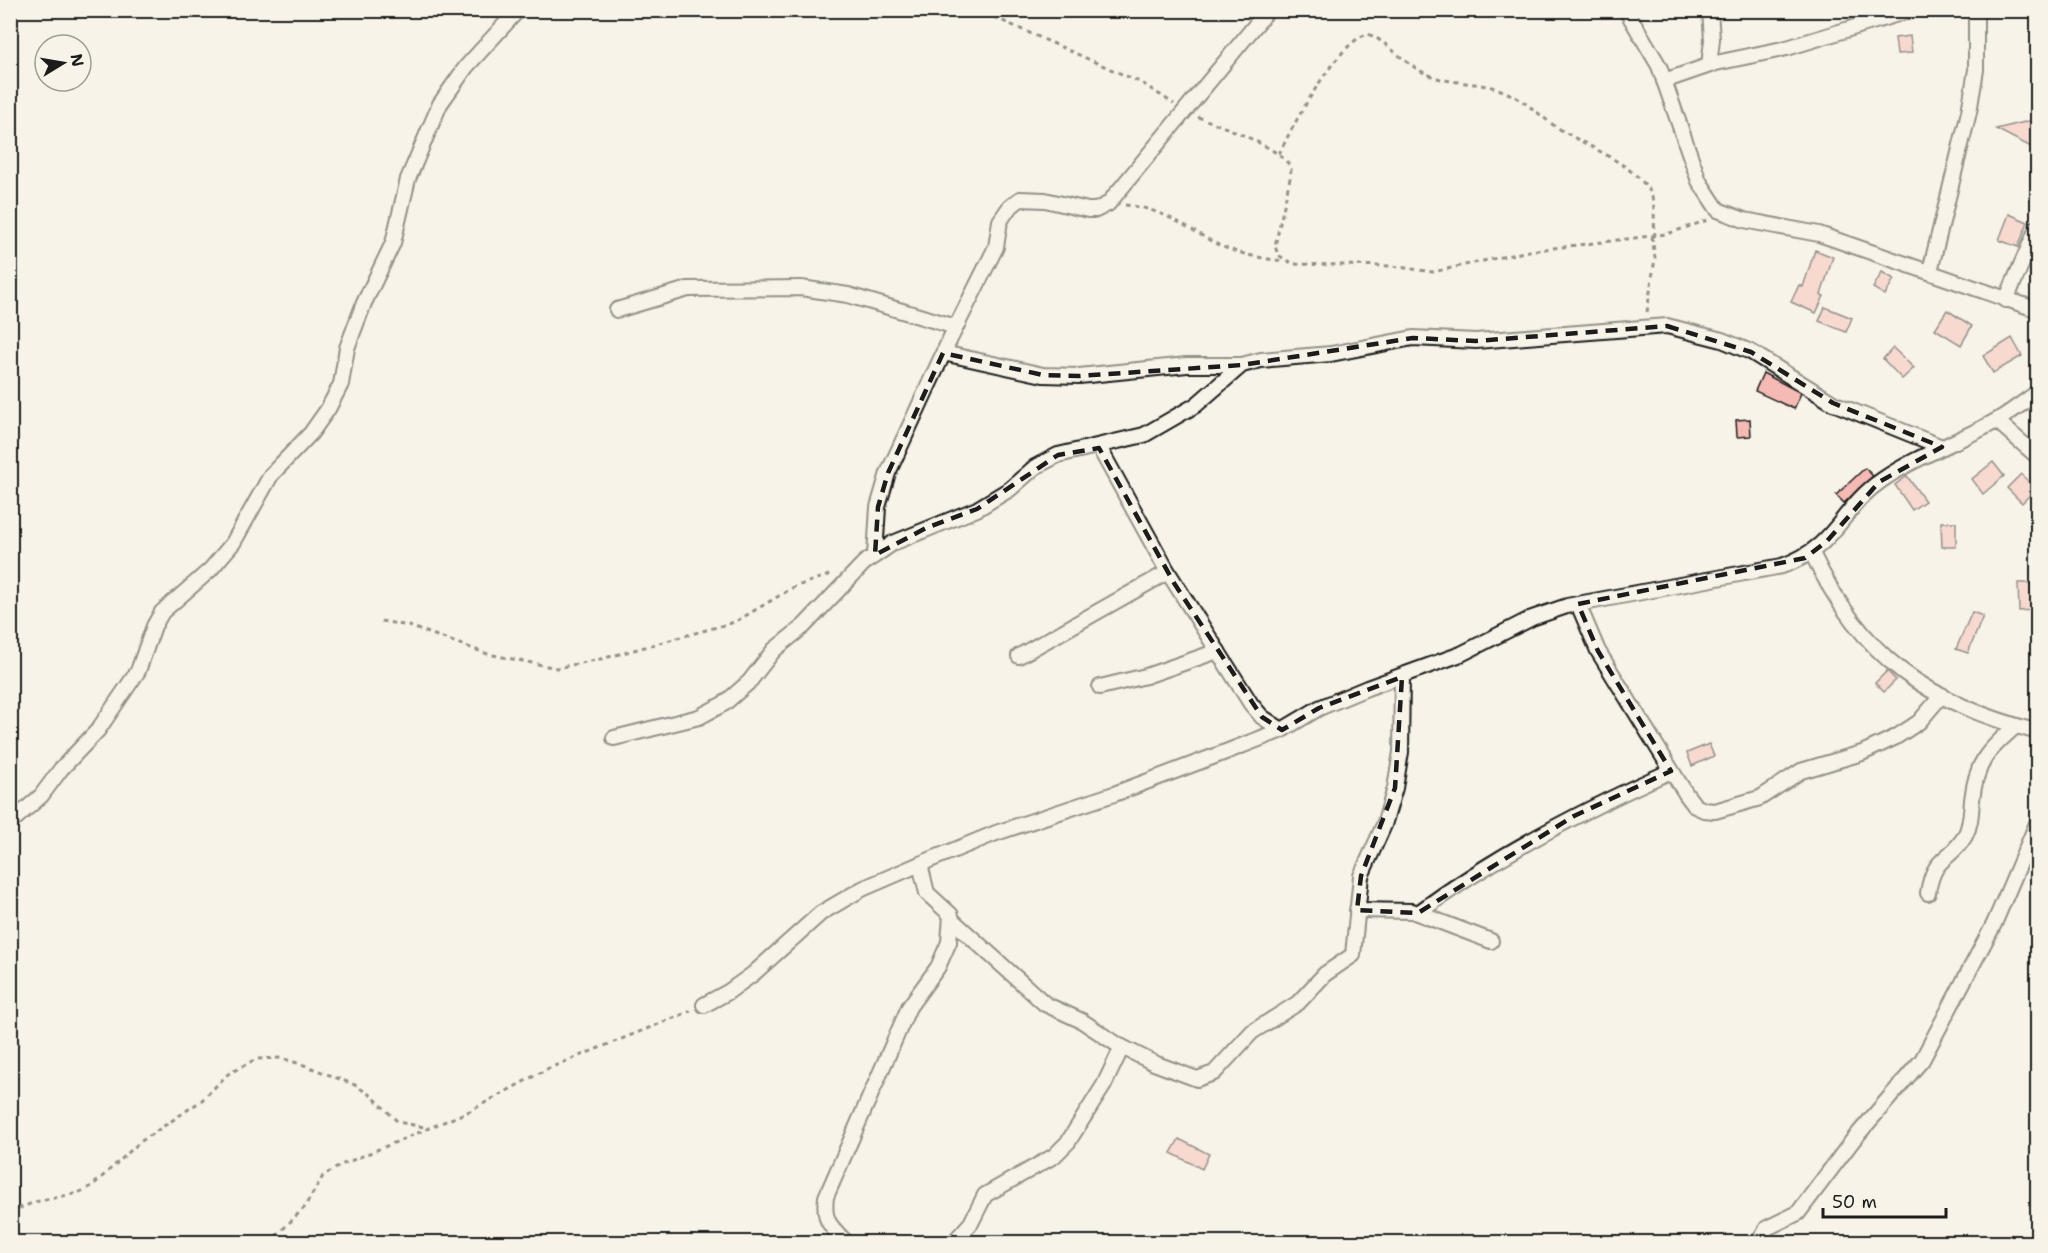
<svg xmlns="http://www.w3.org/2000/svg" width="2048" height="1253" viewBox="0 0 2048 1253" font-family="'Shantell Sans',sans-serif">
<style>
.building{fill:#f5bab4;stroke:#1c1c1c;stroke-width:1.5}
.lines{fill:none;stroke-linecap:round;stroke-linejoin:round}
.street-casing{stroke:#1c1c1c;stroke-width:18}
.path{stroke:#1c1c1c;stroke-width:3;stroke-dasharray:4.5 4.5;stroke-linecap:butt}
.street{stroke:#f7f3e8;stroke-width:14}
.marked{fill:none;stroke:#1c1c1c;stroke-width:4.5;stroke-dasharray:12 8;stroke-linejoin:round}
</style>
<rect width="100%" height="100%" fill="#f7f3e8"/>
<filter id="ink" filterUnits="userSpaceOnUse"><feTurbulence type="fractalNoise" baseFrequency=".0167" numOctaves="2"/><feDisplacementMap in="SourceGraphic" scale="12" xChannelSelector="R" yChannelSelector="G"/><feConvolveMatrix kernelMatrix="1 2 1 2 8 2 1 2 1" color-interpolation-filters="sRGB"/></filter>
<g filter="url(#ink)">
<g class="building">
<path d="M1910 36 1912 53 1897 54 1895 38Z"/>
<path d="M2037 119V150L1996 129Z"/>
<path d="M2009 214 2028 222 2018 247 1999 240Z"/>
<path d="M1815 250 1833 257 1821 295 1824 296 1816 313 1791 302 1799 285 1803 287Z"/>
<path d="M1882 272 1894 279 1885 295 1873 288Z"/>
<path d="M1825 307 1852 318 1846 332 1819 321Z"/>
<path d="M1947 310 1972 326 1961 345 1935 329Z"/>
<path d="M2012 338 2022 356 1993 373 1983 356Z"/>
<path d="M1893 348 1914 368 1902 379 1883 359Z"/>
<path d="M1763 373 1801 393 1794 409 1755 391Z"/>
<path d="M1750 419 1751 436 1737 437 1736 420Z"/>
<path d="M1993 462 2004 476 1983 494 1972 479Z"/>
<path d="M1865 468 1873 476 1844 503 1836 495Z"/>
<path d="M2021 474 2036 489 2022 503 2007 488Z"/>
<path d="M1907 476 1925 501 1912 510 1895 485Z"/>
<path d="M1941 522H1956V547H1942Z"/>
<path d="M2018 583H2031L2032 610 2019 611Z"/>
<path d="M1972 612 1983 616 1968 653 1956 649Z"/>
<path d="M1887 671 1896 680 1884 692 1875 683Z"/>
<path d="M1709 744 1714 756 1692 766 1687 753Z"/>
<path d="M1179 1139 1209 1154 1202 1169 1171 1153Z"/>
</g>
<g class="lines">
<defs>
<g id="street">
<path d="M1626 10 1659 66 1699 181 1718 210 1744 220 1819 234 2038 310"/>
<path d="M1709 65 1712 40 1710 10"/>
<path d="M1664 81 1716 63 1787 48 1911 10"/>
<path d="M1930 271 1969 112 1976 70V10"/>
<path d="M2006 300 2038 226"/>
<path d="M617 310 688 289 801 288 848 295 956 327"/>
<path d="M943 353 1043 375 1079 376 1187 365H1242"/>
<path d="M1997 421 2038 457"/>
<path d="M1099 447 1168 572 1251 704 1262 717 1282 730"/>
<path d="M1812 553C1862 659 1927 702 2038 732"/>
<path d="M875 555 878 507 888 473 950 339 996 247 1000 221 1009 208 1020 199 1045 200 1088 210H1096L1108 204 1268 10"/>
<path d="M1578 604 1598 651 1686 794 1695 806 1704 810 1715 811 1760 798 1801 771 1862 753 1896 737 1919 722 1942 695"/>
<path d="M1019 656 1168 572"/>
<path d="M1100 687 1146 676 1218 651"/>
<path d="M614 738 699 717 725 703 749 682 774 650 804 626 864 563 893 543 977 509 1010 489 1035 467 1058 455 1144 435 1196 405 1242 365 1261 360 1331 354 1413 338 1476 341 1667 326 1722 340 1751 352 1833 403 1942 447"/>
<path d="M10 823 41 796 61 769 98 730 138 671 154 626 162 612 210 570 233 543 271 475 311 433 328 409 341 384 347 348 364 303 393 243 408 179 440 104 466 67 518 10"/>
<path d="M1928 893C1934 854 1950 862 1965 836 1971 825 1971 812 1972 800 1976 762 1988 750 2016 726"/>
<path d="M1357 910 1412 911 1491 941"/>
<path d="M1418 913C1496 855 1583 810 1671 771"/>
<path d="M951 919 1045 1004 1082 1021 1118 1045 1154 1063 1197 1079 1214 1073 1252 1032 1298 1003 1325 974 1353 955 1361 876 1384 825 1395 788 1401 752 1402 677"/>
<path d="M704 1005 728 992 753 974 821 913 862 889 920 864 996 833 1114 794 1223 753 1282 730 1319 708 1367 688 1461 654 1532 618 1567 606 1782 566C1839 546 1839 509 1882 480 1917 456 1958 442 1996 421 2010 413 2024 402 2038 392"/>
<path d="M846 1242C830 1226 823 1221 826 1197L909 1007 938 967 949 942 951 915 927 893 920 864"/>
<path d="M954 1242 971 1223 985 1195 1054 1156 1068 1142 1104 1085 1122 1047"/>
<path d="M1758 1242 1767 1228 1798 1213 1853 1140 1922 1060 1994 924 2038 821"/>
</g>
</defs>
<use href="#street" class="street-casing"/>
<g class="path">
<path d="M978 10 1142 83 1174 104"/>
<path d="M1198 117C1217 124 1286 149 1291 169 1291 172 1290 175 1290 178L1275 246 1278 255 1293 264 1392 266 1433 272 1529 251 1667 234 1708 220"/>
<path d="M1279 154C1293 125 1336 44 1367 34 1384 38 1406 66 1427 74 1451 85 1475 81 1498 89 1519 96 1535 111 1552 124 1582 145 1624 158 1647 187 1657 199 1653 222 1655 236"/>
<path d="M1125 205C1159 208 1182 224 1211 241 1232 253 1259 258 1283 261"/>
<path d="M1647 312 1655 258 1652 237"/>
<path d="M381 621 409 626 488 654 557 668 605 658 735 622 794 587 832 574"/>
<path d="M10 1212 35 1202 78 1193 92 1186 140 1142 201 1101 228 1074 256 1059 281 1058 304 1065 355 1085 373 1097 398 1122 429 1128"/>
<path d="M270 1242 304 1208 323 1176 341 1165 470 1111 547 1069 691 1011"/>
</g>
<use href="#street" class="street"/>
</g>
</g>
<path d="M0 0H2048V1253H0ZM1667 326 1751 352 1833 403 1942 447 1879 482 1827 541 1805 558 1578 604 1598 651 1671 771 1574 816 1418 913 1357 910 1361 876 1395 788 1402 677 1319 708 1282 730 1262 717 1174 583 1099 448 1058 455 977 509 926 528 875 555 878 507 888 473 943 353 1043 375 1079 376 1242 365 1413 338 1476 341Z" fill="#f7f3e8" fill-opacity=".55" fill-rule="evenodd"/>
<path class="marked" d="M1667 326 1751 352 1833 403 1942 447 1879 482 1827 541 1805 558 1578 604 1598 651 1671 771 1574 816 1418 913 1357 910 1361 876 1395 788 1402 677 1319 708 1282 730 1262 717 1174 583 1099 448 1058 455 977 509 926 528 875 555 878 507 888 473 943 353 1043 375 1079 376 1242 365 1413 338 1476 341Z"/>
<rect width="2048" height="1253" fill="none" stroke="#f7f3e8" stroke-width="36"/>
<rect x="18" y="18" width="2012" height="1217" fill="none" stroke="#1c1c1c" stroke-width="2" filter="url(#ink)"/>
<g transform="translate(63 63) rotate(79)"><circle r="28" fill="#f7f3e8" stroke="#9f9d96" stroke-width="1.5"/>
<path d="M0-4.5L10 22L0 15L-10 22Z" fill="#1c1c1c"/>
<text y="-9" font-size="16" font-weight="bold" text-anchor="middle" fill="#1c1c1c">N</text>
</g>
<path d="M1823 1208v9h123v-9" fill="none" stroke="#1c1c1c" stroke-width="3"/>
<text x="1832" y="1208" font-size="18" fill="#1c1c1c" stroke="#f7f3e8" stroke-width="4.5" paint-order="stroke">50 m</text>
</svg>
